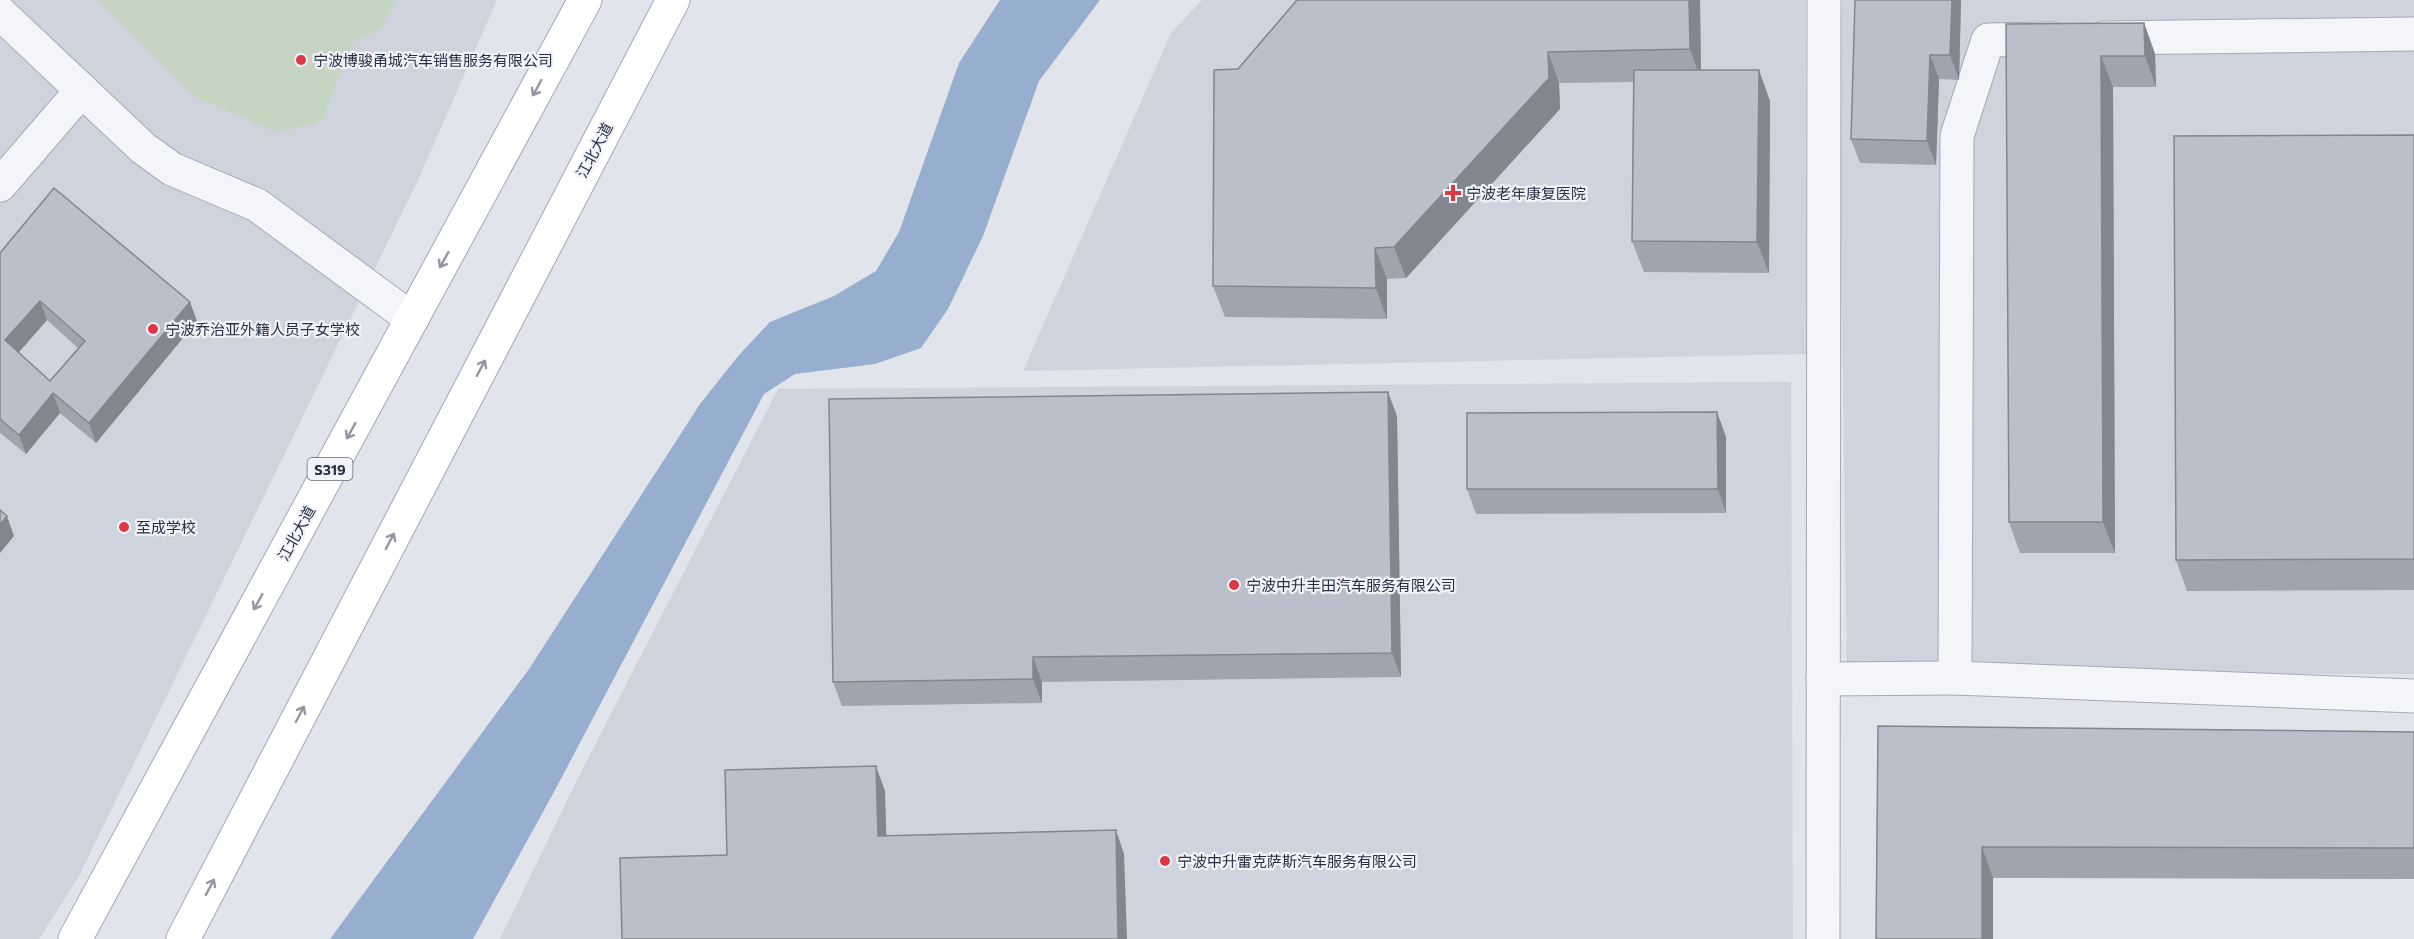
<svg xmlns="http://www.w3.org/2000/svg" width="2414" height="939" viewBox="0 0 2414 939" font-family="Commissioner,'Noto Sans SC',sans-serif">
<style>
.built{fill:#ced3dd}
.green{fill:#c4d6c1}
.water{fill:#98aecf}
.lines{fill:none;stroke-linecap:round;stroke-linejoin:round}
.minor-casing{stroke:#a5aab6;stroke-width:35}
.major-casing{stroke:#9fa7b8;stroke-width:35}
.minor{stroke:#f4f5f9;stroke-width:33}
.major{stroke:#fff;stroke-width:33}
.wall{fill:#a0a4af;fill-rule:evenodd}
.shaded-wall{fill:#82868e}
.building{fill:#babfcb;stroke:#82868e;stroke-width:1.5;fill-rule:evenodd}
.oneway{stroke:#9397a2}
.poi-dot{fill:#dd3945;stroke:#f1f3f8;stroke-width:2}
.labels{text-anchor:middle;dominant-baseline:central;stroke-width:4.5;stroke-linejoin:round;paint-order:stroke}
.shield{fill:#f1f3f8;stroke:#646a7a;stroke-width:1.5}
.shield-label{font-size:14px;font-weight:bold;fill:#272f44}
.poi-label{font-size:15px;fill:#272f44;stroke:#f1f3f8;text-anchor:start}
.street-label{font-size:15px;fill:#272f44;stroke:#f1f3f8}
</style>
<rect width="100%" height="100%" fill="#e1e4eb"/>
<g class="built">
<path d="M0 0H497L419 178 79 876 39 939H0Z"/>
<path d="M1202 0H1806V354L1023 371 1171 33Z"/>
<path d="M1842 0H2414V674L1847 673 1840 186Z"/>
<path d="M1791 382 1793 939H500L577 780 778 389Z"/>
</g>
<path class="green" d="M98 0H396L382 28 352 42 321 122 276 132 194 96Z"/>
<path class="water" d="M1000 0H1100L1039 81 983 236 948 309 921 348 875 364 795 374 764 394 554 792 473 939H330L529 669 700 404 739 355 770 322 834 296 876 271 899 232 959 63Z"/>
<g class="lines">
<defs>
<g id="minor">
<path d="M0 13 143 148 172 169 257 205 412 319"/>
<path d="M2104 38 2414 34"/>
<path d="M2052 39 1988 40 1957 136 1955 678 2414 696"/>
<path d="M0 185 82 90"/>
<path d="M1823 679 1955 678"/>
<path d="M1823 939 1824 0"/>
</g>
<g id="major">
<path d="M75 939 585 0"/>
<path d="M183 939 673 0"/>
</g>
</defs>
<use href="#minor" class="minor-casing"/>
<use href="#major" class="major-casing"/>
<use href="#minor" class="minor"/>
<use href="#major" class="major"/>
</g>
<g class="wall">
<path d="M1297 0H1700L1701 70 1770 101 1769 273 1644 272 1632 241 1633 82 1559 83 1560 109 1406 278 1387 279V319L1225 317 1213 286 1238 69Z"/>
<path d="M1855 0H1961L1959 80 1939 79 1936 165 1860 163 1851 139Z"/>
<path d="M2144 23 2155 54 2156 87H2113L2115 553H2020L2009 522 2006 24Z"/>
<path d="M2414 135V590L2187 591 2176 560Z"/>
<path d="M0 253 197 321 96 443 60 413 26 454 0 433ZM47 320 78 348 50 381 18 353Z"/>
<path d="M1397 416 1401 677 1042 682V703L842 706 833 682Z"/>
<path d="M1726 437V513L1476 514 1467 489Z"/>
<path d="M1878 726 2414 732V879L1993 878Z"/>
</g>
<g class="shaded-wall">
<path d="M1689 0H1700L1701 80 1690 49Z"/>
<path d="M1952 0H1961L1959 80 1950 55Z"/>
<path d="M2144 23 2155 54 2156 87 2145 56Z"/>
<path d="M1548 52 1559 83 1560 109 1406 278 1394 247Z"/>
<path d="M1930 55 1939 79 1936 165 1927 141Z"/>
<path d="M2101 56 2113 87 2115 553 2103 522Z"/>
<path d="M1759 70 1770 101 1769 273 1757 242Z"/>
<path d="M1375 248 1387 279V319L1376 288Z"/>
<path d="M40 301 47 320 12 360 5 340Z"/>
<path d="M190 302 197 321 96 443 89 423Z"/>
<path d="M1388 392 1397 416 1401 677 1392 653Z"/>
<path d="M53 393 60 413 26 454 19 435Z"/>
<path d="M1717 412 1726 437V513L1718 489Z"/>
<path d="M7 516 14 536 0 553V525Z"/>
<path d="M1033 657 1042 682V703L1033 679Z"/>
<path d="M876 766 885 791 887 861 878 836Z"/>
<path d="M1116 830 1124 854 1127 939H1118Z"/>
<path d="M1982 847 1993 878V939H1982Z"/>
</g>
<g class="building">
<path d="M1297 0H1689L1690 49 1548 52 1549 78 1394 247 1375 248 1376 288 1213 286 1214 70 1238 69Z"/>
<path d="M1855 0H1952L1950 55H1930L1927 141 1851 139Z"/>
<path d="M2144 23 2145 56H2101L2103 522H2009L2006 24Z"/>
<path d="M1634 70H1759L1757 242 1632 241Z"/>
<path d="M2414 135V559L2176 560 2174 136Z"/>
<path d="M54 188 190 302 89 423 53 393 19 435 0 419V253ZM40 301 85 341 50 381 5 340Z"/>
<path d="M1388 392 1392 653 1033 657V679L833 682 829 399Z"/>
<path d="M1717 412 1718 489H1467V413Z"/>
<path d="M0 510 7 516 0 525Z"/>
<path d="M1878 726 2414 732V848L1982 847V939H1876Z"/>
<path d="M876 766 878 836 1116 830 1118 939H622L620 858 727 855 725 770Z"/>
</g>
<defs><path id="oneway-shaft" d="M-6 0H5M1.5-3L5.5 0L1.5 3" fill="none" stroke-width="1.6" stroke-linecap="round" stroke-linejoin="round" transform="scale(1.5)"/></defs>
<g class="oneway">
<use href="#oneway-shaft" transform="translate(537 88) rotate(119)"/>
<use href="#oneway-shaft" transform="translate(444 260) rotate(119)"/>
<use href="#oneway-shaft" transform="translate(481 368) rotate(-62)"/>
<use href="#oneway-shaft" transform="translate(351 431) rotate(119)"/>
<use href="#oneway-shaft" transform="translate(390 541) rotate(-62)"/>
<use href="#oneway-shaft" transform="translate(258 602) rotate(119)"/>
<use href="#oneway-shaft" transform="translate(300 714) rotate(-62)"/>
<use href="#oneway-shaft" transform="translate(210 887) rotate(-62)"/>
</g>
<g class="poi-dot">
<circle cx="301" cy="60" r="6"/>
<path d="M1450 184h6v6h6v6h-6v6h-6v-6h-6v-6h6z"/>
<circle cx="153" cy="329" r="6"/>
<circle cx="124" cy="527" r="6"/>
<circle cx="1234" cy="585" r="6"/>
<circle cx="1165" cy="861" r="6"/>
</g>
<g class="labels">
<rect class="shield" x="307.5" y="458" width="45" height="22" rx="4.5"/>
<g class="shield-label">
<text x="330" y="469">S319</text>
</g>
<g class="poi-label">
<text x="313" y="60">宁波博骏甬城汽车销售服务有限公司</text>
<text x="1466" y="193">宁波老年康复医院</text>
<text x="165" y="329">宁波乔治亚外籍人员子女学校</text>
<text x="136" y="527">至成学校</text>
<text x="1246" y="585">宁波中升丰田汽车服务有限公司</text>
<text x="1177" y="861">宁波中升雷克萨斯汽车服务有限公司</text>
</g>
<g class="street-label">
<text transform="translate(594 150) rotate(-62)">江北大道</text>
<text transform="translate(296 533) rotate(-61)">江北大道</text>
</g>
</g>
</svg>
